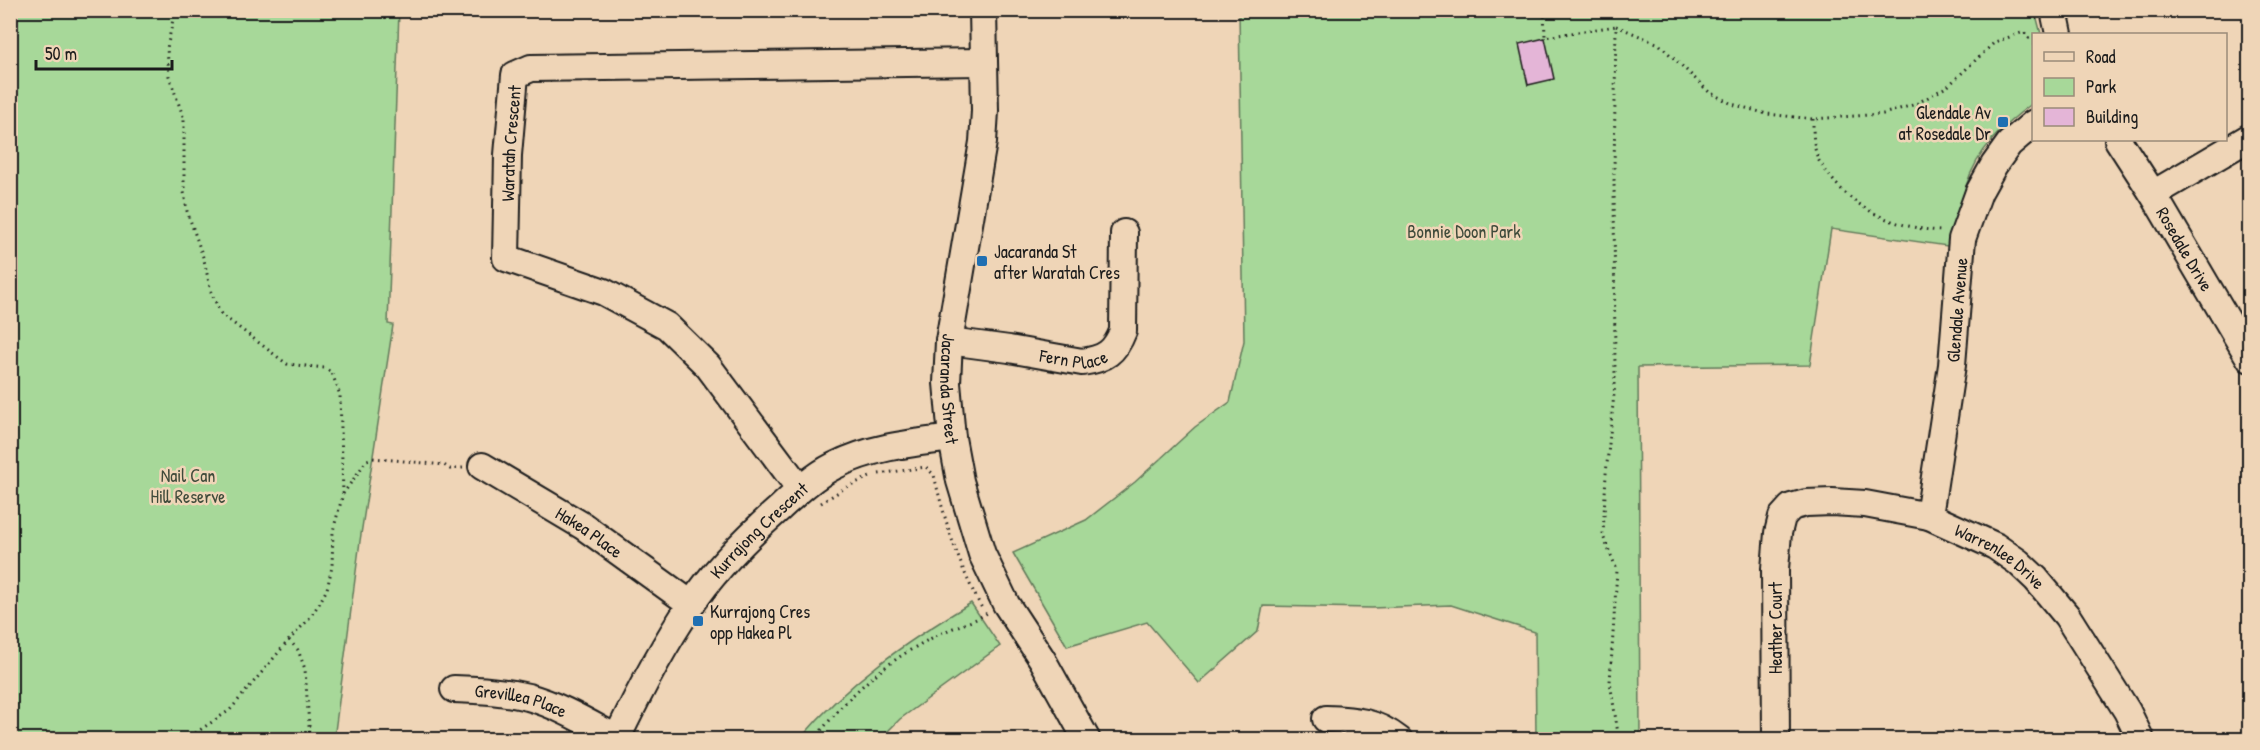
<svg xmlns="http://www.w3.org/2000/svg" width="2260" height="750" viewBox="0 0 2260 750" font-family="'Patrick Hand',sans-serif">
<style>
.green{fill:#a7d899;stroke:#627a5a;stroke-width:1.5}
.building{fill:#e4b5d7;stroke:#1c1c1c;stroke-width:1.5}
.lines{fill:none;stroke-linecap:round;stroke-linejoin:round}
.minor-casing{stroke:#1c1c1c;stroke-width:30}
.path{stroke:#1c1c1c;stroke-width:3;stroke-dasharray:1.5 4.5;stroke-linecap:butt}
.minor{stroke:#efd5b7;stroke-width:26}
.poi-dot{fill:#1f6fb2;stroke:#efd5b7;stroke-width:2}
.labels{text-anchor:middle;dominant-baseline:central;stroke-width:5;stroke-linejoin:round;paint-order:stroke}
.poi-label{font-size:18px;fill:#1c1c1c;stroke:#efd5b7;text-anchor:start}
.street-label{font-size:18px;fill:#1c1c1c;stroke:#efd5b7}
.park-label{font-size:18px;fill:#3f4b3b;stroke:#efd5b7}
</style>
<rect width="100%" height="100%" fill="#efd5b7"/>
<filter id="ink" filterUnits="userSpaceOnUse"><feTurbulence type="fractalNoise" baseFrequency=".0167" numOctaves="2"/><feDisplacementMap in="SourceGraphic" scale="12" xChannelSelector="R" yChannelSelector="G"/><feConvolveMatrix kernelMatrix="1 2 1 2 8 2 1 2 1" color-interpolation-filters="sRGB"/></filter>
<g filter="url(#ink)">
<g class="green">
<path d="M10 11H399L388 324 393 325 360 541 334 739H11Z"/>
<path d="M1239 11H2035L2041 34H2034L2033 103C2004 124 1977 150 1966 186 1960 206 1958 227 1954 247L1831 229 1810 365 1638 367 1640 739H1536L1535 632 1451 605 1372 608 1263 606 1258 631 1199 683 1147 622 1067 646 1013 553 1086 520 1135 482 1195 427 1230 402 1244 341Z"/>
<path d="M971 603 1000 646 900 719 880 739H800C849 681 906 642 971 603Z"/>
</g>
<path class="building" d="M1545 38 1554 79 1528 85 1519 44Z"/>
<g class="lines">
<defs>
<g id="minor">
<path id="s1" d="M983 10 985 111 983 142 949 341 947 383 952 438 960 481 982 554 1006 604 1042 659 1087 740"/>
<path d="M2054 10 2059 34"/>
<path id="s2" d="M2118 140 2153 194 2250 359"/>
<path d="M2153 194 2250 137"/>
<path id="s3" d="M949 341 1009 349 1082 362C1105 359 1115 352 1123 331L1124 233"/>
<path id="s4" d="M482 466 583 526 691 604"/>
<path id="s5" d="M800 489 708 366 667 326 604 292 506 258 508 155 515 75 531 68 983 62"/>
<path id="s6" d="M1929 516 1952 365 1962 239 1979 192 1994 165 2009 144 2034 123"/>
<path id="s7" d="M454 689C479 690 503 691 528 697 558 705 588 723 616 738"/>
<path d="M1326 719C1355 720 1375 721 1399 740"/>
<path id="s8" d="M616 740C638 694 662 647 691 605 715 569 747 537 780 508 796 493 814 476 834 466 871 447 911 443 952 438"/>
<path id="s9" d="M1776 740 1775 569 1778 533 1782 517 1791 507 1806 503 1832 502 1865 504 1929 516 1995 546 2018 562 2036 579 2067 616 2127 711 2141 740"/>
</g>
</defs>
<use href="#minor" class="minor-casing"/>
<g class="path">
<path d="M175 10 167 48 169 76 184 119V192L187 211 204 260 211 292 221 314 287 364 325 368 332 373 340 395 343 494 333 531 332 567 327 589 319 604 308 620 289 640 230 710 185 740"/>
<path d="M1544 10 1545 37 1616 26 1614 174 1615 384 1606 474 1603 536 1617 570 1610 682 1619 740"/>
<path d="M1616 26 1659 44 1709 92 1732 104 1767 114 1813 119 1883 114 1916 104 1948 86 1995 42 2024 32 2029 38 2034 36"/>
<path d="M1813 119C1813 131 1813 144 1817 156 1819 163 1825 169 1829 175 1856 211 1897 228 1941 231"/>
<path d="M879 474 926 467 934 475C945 522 959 567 983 610"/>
<path d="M343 494 367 460 373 458 444 465 450 469 463 468"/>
<path d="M821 503 848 486 870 477"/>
<path d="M289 640 298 650 305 669 310 740"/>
<path d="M814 740C851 691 889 658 944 632 958 625 974 622 987 613"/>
</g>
<use href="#minor" class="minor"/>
</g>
</g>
<g class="poi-dot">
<rect x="1997" y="116" width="12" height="12" rx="3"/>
<rect x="976" y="255" width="12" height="12" rx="3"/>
<rect x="692" y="615" width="12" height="12" rx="3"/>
</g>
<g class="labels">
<g class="poi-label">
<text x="1991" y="112" text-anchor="end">Glendale Av<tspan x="1991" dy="21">at Rosedale Dr</tspan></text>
<text x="994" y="251">Jacaranda St<tspan x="994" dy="21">after Waratah Cres</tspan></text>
<text x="710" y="611">Kurrajong Cres<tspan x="710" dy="21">opp Hakea Pl</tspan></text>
</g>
<g class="street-label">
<text stroke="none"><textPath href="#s5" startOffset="501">Waratah Crescent</textPath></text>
<text stroke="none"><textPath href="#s2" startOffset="128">Rosedale Drive</textPath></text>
<text stroke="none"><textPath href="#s6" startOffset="208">Glendale Avenue</textPath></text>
<text stroke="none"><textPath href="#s3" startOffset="126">Fern Place</textPath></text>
<text stroke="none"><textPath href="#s1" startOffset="382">Jacaranda Street</textPath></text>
<text stroke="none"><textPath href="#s8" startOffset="256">Kurrajong Crescent</textPath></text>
<text stroke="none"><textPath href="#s4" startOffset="126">Hakea Place</textPath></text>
<text stroke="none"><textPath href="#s9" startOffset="459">Warrenlee Drive</textPath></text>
<text transform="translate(1775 628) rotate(-90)">Heather Court</text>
<text stroke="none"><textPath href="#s7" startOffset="68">Grevillea Place</textPath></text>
</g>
<g class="park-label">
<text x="1464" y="231">Bonnie Doon Park</text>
<text x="188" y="475">Nail Can<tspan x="188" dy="21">Hill Reserve</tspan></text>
</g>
</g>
<rect width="2260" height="750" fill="none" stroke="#efd5b7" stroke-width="36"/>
<rect x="18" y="18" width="2224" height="714" fill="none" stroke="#1c1c1c" stroke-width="2" filter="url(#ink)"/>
<rect x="2032" y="33" width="195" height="108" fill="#efd5b7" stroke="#9b8b79" stroke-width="1.5"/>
<rect x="2044" y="52" width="30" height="9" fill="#efd5b7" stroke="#9b8b79" stroke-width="1.5"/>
<text x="2086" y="63" font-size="18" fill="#1c1c1c">Road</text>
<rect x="2044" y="78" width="30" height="18" fill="#a7d899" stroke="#9b8b79" stroke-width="1.5"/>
<text x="2086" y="93" font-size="18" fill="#1c1c1c">Park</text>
<rect x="2044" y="108" width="30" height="18" fill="#e4b5d7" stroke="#9b8b79" stroke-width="1.5"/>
<text x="2086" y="123" font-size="18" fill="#1c1c1c">Building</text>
<path d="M36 60v9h136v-9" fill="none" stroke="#1c1c1c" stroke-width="3"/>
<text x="45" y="60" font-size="18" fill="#1c1c1c" stroke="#efd5b7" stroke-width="4.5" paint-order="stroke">50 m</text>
</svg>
